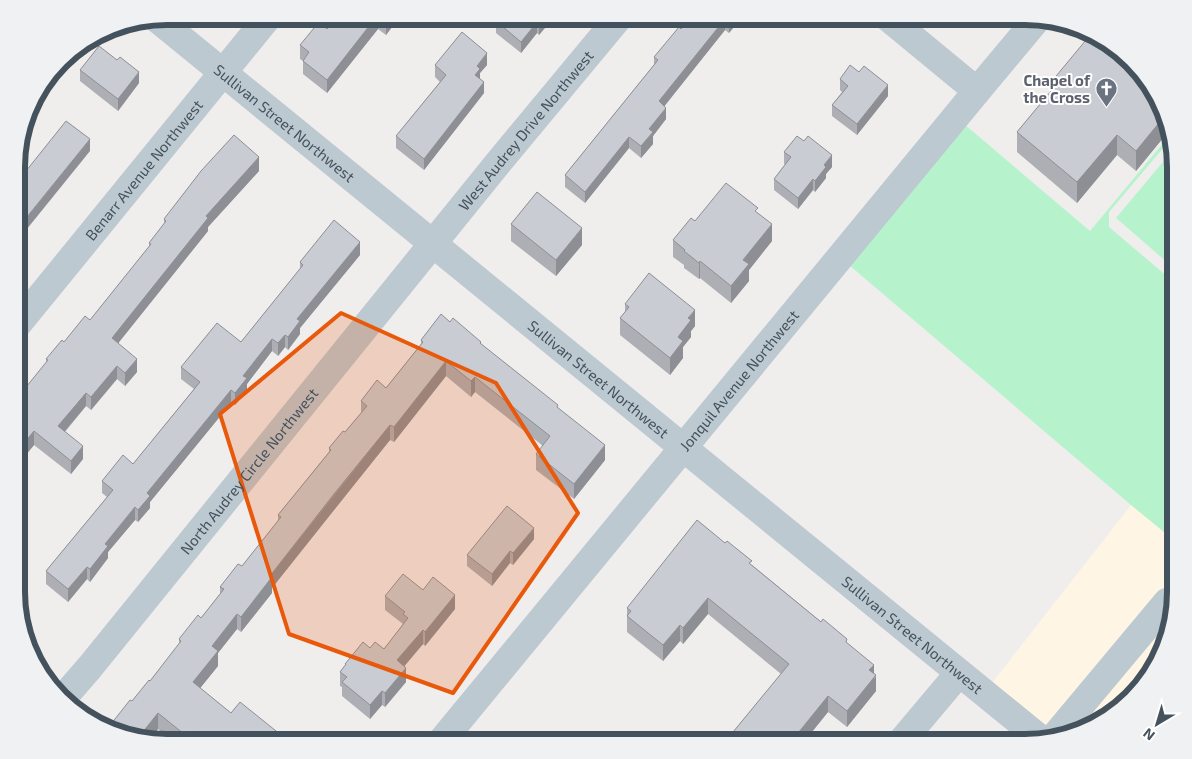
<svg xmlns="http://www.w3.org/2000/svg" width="1192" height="759" viewBox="0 0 1192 759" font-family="'Exo 2',sans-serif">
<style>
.commercial{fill:#fef5e4}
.green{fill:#b6f3cc}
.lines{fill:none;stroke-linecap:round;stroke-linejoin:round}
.minor{stroke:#bcc9d1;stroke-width:28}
.wall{fill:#adafb5}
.shaded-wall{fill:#8d8f94}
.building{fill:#c9ccd3;stroke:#8d8f94}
.marked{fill:#e8590c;fill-opacity:0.2;stroke:#e8590c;stroke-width:4;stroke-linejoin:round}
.labels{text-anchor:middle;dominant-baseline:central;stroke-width:4;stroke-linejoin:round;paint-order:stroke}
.worship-label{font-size:15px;font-weight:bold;fill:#5b616d;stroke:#fff;text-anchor:end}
.street-label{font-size:15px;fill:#44525d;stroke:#fff}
.rim{fill:none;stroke:#44525d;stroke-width:6}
</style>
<rect width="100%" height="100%" fill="#f0eded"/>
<path class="commercial" d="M1131 505 1175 541V602L1150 676 1100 723 1057 736 992 683Z"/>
<g class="green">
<path d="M964 124 1090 231 1169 136 1170 140 1109 212V227L1175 283V541L1131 505 849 265Z"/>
<path d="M1173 150 1175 157V269L1116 218Z"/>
</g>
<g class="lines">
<g class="minor">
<path d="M886 16 977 91"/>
<path id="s1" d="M156 18 1042 740"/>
<path id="s2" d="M18 324 269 16"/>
<path id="s3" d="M64 697 90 667 498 163 620 16"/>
<path d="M1055 736 1167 602"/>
<path d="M901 742 959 673"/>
<path id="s4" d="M440 743 977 91 1038 18"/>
</g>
</g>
<g class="wall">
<path d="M338 16H398V19L386 35 378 29 327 93 303 74V61L300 59V45L327 29Z"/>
<path d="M555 16 539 35 537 33 521 53 496 33V21Z"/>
<path d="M691 16H743L729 33 725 30 664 106 666 119 653 136V144L641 158 629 148 585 203 565 187V175L654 65V57L681 29Z"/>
<path d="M435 65H487L480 73V78L484 93 424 170 396 148V136L440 82 435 77Z"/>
<path d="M80 70 139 83 118 111 80 81Z"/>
<path d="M859 72 888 96 857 135 832 116V105L842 92 840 90V79Z"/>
<path d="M1052 81 1156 92 1168 132 1136 171 1117 155 1077 203 1017 152V132L1052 90Z"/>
<path d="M784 152 832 167 826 174V178L815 192 813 190 798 209 774 190V179L785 164H784Z"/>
<path d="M259 171 208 227V231L118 343 137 372 125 386 117 379 91 410 86 406 65 432 83 459 71 474 34 445 20 462 18 460V397L46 363V359L64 342 90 320 149 247V243L164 224V219Z"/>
<path d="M758 213 772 241 749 270V281L731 303 700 278 699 279 684 268V265L673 257V240L695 221Z"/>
<path d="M511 224 582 245 556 276 511 241Z"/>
<path d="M360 255 300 328V334L288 350 285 347 278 356 272 351 247 384V391L235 405 231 403 150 502V508L138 522 135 520 108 552V558L90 582 87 579 68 602 46 584V571L107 497 102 493V481L133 464 194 389 181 379V367L241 342 300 269V262Z"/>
<path d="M625 304 695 326 691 331V337L683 347V358L670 375 620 335V318L625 312Z"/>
<path d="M450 322 481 344 558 408 605 460 574 499 536 470V454L543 446 475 392 471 397 446 376 394 442 390 440 334 509 272 588V593L241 632 237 629 218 653V666L200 688 231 713 291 743H176L158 729 149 740 119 735 111 731V724L150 681 179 645V639L201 618 220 594V587L242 566 278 521V515L329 452V448L345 432 361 413V401L386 388 421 344V340Z"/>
<path d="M534 539 513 565 510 563 492 586 467 566V555Z"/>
<path d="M752 565 847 643 874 673 876 691 847 727 828 712 803 743H724L781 674 708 614 683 644 680 641 663 661 627 632V608Z"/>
<path d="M423 590 455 609 425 646 423 644 404 666 406 682 385 707 382 705 370 719 342 696V687L340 686V672L345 666V664L370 648 384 649 403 624 385 610V596Z"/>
</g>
<g class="shaded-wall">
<path d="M377 16 378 29 327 93V80Z"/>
<path d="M390 16H398V19L386 35V21Z"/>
<path d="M545 16H555L539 35V24Z"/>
<path d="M733 16H743L729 33V22Z"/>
<path d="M725 19V30L659 113V101Z"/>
<path d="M537 22V33L521 53V42Z"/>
<path d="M487 53V65L480 73V80L475 75 477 66Z"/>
<path d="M139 72V83L118 111V99Z"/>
<path d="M484 82V93L424 170V159Z"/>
<path d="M888 85V96L857 135V124Z"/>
<path d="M666 108V119L653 136V144L641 158V146L649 129Z"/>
<path d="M1163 118 1168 132 1136 171V151Z"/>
<path d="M1117 135V155L1077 203V182Z"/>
<path d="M629 137V148L585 203V192Z"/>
<path d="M90 139V151L18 240V228Z"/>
<path d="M832 155V167L826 174V178L815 192V181L824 165Z"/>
<path d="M259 157V171L208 227V231L112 351V338L206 216Z"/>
<path d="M813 179V190L798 209V198Z"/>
<path d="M772 224V241L749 270V281L731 303V286L743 260Z"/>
<path d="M582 228V245L556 276V260Z"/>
<path d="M360 242V255L300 328V334L288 350V337L297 319Z"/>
<path d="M700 261V278L699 279V263Z"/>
<path d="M695 310V326L691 331V337L683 347V358L670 375V358L678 337 688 318Z"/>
<path d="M285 335V347L278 356V343Z"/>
<path d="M272 339V351L247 384V391L235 405V393L243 376Z"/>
<path d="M137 359V372L125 386V373Z"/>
<path d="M446 361V376L394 442V427Z"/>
<path d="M117 366V379L91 410V397Z"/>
<path d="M475 377V392L471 397V381Z"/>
<path d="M231 390V403L150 502V508L138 522V510L147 493Z"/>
<path d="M86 393V406L58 439V426Z"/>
<path d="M390 425V440L272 588V593L241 632V617L270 576Z"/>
<path d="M34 431V445L20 462V448Z"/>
<path d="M605 445V460L574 499V484Z"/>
<path d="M83 446V459L71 474V461Z"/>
<path d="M135 507V520L108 552V558L90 582V569L105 544Z"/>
<path d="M534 528V539L513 565V553Z"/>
<path d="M510 551V563L492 586V574Z"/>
<path d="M87 567V579L68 602V589Z"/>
<path d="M455 595V609L425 646V632Z"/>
<path d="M708 598V614L683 644V628Z"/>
<path d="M237 614V629L218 653V666L193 697V682L212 646Z"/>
<path d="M680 625V641L663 661V645Z"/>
<path d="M423 630V644L397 675V660Z"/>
<path d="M874 665V679L876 675V691L847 727V711L869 670Z"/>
<path d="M406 668V682L385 707V693Z"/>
<path d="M382 691V705L370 719V705Z"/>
<path d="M828 696V712L803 743H790Z"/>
<path d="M158 713V729L149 740 138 738Z"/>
<path d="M195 731V743H189V738Z"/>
</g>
<g class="building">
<path d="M338 16H377L327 80 303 61 309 52 300 45 319 22 327 29Z"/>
<path d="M379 16H390L386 21Z"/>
<path d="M501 16H545L539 24 537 22 521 42 496 21Z"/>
<path d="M691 16H733L729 22 725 19 659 101 666 108 649 129 653 132 641 146 629 137 585 192 565 175 658 60 654 57 679 27 681 29Z"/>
<path d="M462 32 487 53 477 66 480 69 475 75 484 82 424 159 396 136 446 75 435 65Z"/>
<path d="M1091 34 1131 67 1132 66 1156 92 1163 118 1136 151 1117 135 1077 182 1017 132 1056 85 1052 81Z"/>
<path d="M99 46 117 60 120 57 139 72 118 99 80 70Z"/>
<path d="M850 65 859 72 864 66 888 85 857 124 832 105 848 86 840 79Z"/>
<path d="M66 121 90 139 18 228V181Z"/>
<path d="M234 135 259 157 206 216 208 218 112 338 137 359 125 373 117 366 91 397 86 393 58 426 83 446 71 461 34 431 20 448 18 447V397L48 360 46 359 62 340 64 342 85 316 90 320 151 244 149 243 166 221 164 219 201 171Z"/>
<path d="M797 136 804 141 808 136 832 155 824 165 826 167 815 181 813 179 798 198 774 179 791 157 784 152Z"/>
<path d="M726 183 758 208 755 211 772 224 743 260 749 264 731 286 700 261 699 263 684 251 685 250 673 240 691 218 695 221Z"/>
<path d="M537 192 582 228 556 260 511 224Z"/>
<path d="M334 220 360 242 297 319 300 321 288 337 285 335 278 343 272 339 243 376 247 378 235 393 231 390 147 493 150 496 138 510 135 507 105 544 108 546 90 569 87 567 68 589 46 571 113 490 102 481 123 455 133 464 200 382 181 367 217 323 241 342 303 265 300 262Z"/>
<path d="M649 273 695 310 688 318 691 320 678 337 683 341 670 358 620 318 629 307 625 304Z"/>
<path d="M441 314 450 322 453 318 481 342 480 343 558 405 557 407 605 445 574 484 536 454 550 436 475 377 471 381 446 361 394 427 390 425 334 494 270 576 272 577 241 617 237 614 212 646 218 651 193 682 231 713 240 702 291 743H209L195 731 189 738 158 713 138 738 126 736 111 724 130 700 132 701 149 680 150 681 181 641 179 639 198 615 201 618 224 589 220 587 238 564 242 566 281 517 278 515 331 450 329 448 343 431 345 432 367 406 361 401 377 380 386 388 423 342 421 340Z"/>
<path d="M507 506 534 528 513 553 510 551 492 574 467 555Z"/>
<path d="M697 520 725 543 727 541 752 561 749 563 821 622 823 619 847 639 846 642 874 665 869 670 876 675 847 711 828 696 790 743H724L789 664 708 598 683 628 680 625 663 645 627 616 631 611 627 608Z"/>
<path d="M403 574 423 590 433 577 455 595 425 632 423 630 397 660 406 668 385 693 382 691 370 705 342 682 347 677 340 672 346 664H345L363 642 370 648 375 642 384 649 408 618 403 614 405 612 385 596Z"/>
</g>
<path class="marked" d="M341 313 496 383 578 513 453 693 289 634 220 414Z"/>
<defs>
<symbol id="church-pin" viewBox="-11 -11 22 30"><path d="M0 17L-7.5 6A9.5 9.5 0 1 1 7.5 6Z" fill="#6b7280" stroke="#fff"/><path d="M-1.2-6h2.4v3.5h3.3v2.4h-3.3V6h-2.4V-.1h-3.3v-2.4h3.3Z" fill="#fff"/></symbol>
</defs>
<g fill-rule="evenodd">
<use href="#church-pin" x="1094" y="76" width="25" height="34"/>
</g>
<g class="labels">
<g class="worship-label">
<text x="1090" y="80">Chapel of<tspan x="1090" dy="17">the Cross</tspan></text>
</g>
<g class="street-label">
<text stroke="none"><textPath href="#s1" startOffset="166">Sullivan Street Northwest</textPath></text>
<text stroke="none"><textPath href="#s3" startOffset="731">West Audrey Drive Northwest</textPath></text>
<text stroke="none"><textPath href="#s2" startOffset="199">Benarr Avenue Northwest</textPath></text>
<text stroke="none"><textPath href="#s1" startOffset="571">Sullivan Street Northwest</textPath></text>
<text stroke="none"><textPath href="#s4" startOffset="470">Jonquil Avenue Northwest</textPath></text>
<text stroke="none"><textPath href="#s3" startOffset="292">North Audrey Circle Northwest</textPath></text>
<text stroke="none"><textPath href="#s1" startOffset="976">Sullivan Street Northwest</textPath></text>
</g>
</g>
<path d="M0 0H1192V759H0ZM167 25H1025A142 142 0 0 1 1167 167V592A142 142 0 0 1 1025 734H167A142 142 0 0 1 25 592V167A142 142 0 0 1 167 25Z" fill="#f0f1f2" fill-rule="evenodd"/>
<path class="rim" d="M167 25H1025A142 142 0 0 1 1167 167V592A142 142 0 0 1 1025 734H167A142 142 0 0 1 25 592V167A142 142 0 0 1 167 25Z"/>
<g transform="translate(1157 724) rotate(218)" stroke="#ffffff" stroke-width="4" paint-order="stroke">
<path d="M0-4L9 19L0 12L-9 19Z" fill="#44525d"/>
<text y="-8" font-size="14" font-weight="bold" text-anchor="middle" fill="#44525d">N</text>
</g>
</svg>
